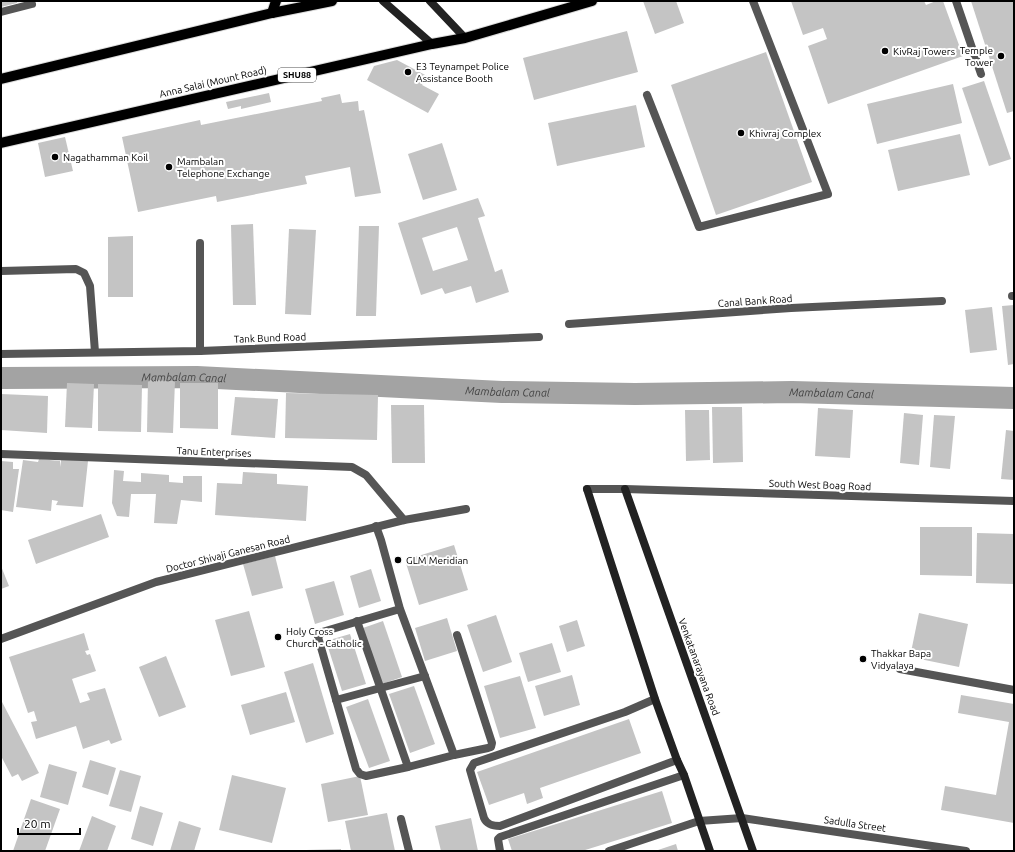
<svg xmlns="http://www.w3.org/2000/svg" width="1015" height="852" viewBox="0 0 1015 852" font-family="Ubuntu,sans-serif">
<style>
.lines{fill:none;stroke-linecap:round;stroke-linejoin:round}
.canal{stroke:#a3a3a3;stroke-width:22}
.building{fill:#c4c4c4;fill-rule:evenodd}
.primary-casing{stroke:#dbdbdb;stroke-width:12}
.service{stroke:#555;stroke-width:8}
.minor{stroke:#555;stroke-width:8}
.tertiary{stroke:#555;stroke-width:8}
.secondary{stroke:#222;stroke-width:8}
.primary{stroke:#000;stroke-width:10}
.poi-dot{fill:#000;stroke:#fff;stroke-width:1.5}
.labels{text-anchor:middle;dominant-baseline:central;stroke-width:4;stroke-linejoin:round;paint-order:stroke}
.shield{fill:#fff;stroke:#4c4c4c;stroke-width:1}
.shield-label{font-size:9px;font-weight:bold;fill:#000}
.poi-label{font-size:10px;fill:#000;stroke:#fff;text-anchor:start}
.street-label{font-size:10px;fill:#000;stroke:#fff}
.water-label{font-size:11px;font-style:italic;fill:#444;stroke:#fff}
</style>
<rect width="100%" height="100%" fill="#fff"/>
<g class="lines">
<path class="canal" id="s1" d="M1 378 197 377 502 392 635 394 792 392 1014 398"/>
</g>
<g class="building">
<path d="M1 1H17V3L1 7Z"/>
<path d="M643 1H676L684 23 655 34Z"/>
<path d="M791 1H924L926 5 936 1H943L963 56 828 104 808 46 827 39 823 28 803 35Z"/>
<path d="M971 1H1014V111L1007 113Z"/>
<path d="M627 31 638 72 534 100 523 58Z"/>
<path d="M766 52 812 182 716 215 671 85Z"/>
<path d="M397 60 427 76 422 85 439 94 428 113 367 80 374 66Z"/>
<path d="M984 81 1011 159 989 166 962 88Z"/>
<path d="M953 84 962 123 877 144 867 104Z"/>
<path d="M269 93 271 102 241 109V106L228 109 226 102Z"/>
<path d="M340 94 342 103 358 101 359 111 364 110 381 193 355 197 350 167 305 176 307 184 217 202 216 196 138 212 122 137 200 120 201 125 322 101 321 98Z"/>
<path d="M636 105 645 147 557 166 548 123Z"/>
<path d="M960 134 970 175 898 191 888 150Z"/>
<path d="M65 137 73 171 45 177 38 143Z"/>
<path d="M442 143 457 190 423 200 408 154Z"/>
<path d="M478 198 485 216 478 218 495 272 502 269 509 292 476 303 471 286 445 294 442 288 421 295 398 223ZM457 227 468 260 433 271 422 238Z"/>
<path d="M253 224 256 305H233L231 225Z"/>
<path d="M359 226H379L376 316H356Z"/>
<path d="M289 229 316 230 311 315 285 314Z"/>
<path d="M133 236V297H108V237Z"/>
<path d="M1014 305V364L1008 365 1002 306Z"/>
<path d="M992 307 997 350 970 353 965 310Z"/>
<path d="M148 380 175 381 173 433 147 432Z"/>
<path d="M67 383 94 384 92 428 65 427Z"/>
<path d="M180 383H218V429L180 428Z"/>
<path d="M98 384 142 385 141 432 98 431Z"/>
<path d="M286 393 378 395 377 440 285 438Z"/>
<path d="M1 394 48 396 47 433 1 430Z"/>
<path d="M235 397 278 399 275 438 231 435Z"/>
<path d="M391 405H424L425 463H392Z"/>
<path d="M712 407H742L743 462 713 463Z"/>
<path d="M818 408 853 410 850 458 815 456Z"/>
<path d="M685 410H709L710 460 686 461Z"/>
<path d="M904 413 923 415 919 465 900 463Z"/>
<path d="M934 415 955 416 950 469 930 467Z"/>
<path d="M1006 430 1014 431V480L1001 479Z"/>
<path d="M39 459 60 461 61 467V459L88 461 83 507 56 505 58 501 52 500 51 511 16 507 23 460 38 462Z"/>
<path d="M1 461 13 462V469H19L13 512 1 510Z"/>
<path d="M114 470 124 471 123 481 141 482V473L169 475V482L183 483V476H202V502L181 500 177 524 154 523 156 494H131L129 517 117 516 112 503Z"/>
<path d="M243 472 277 474V484L308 486 306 521 215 515 217 483 242 484Z"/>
<path d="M101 514 109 537 36 564 28 540Z"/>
<path d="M920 527H972V576L920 575Z"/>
<path d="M977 533 1014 534V584L976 583Z"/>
<path d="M454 545 468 590 419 605 405 560Z"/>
<path d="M275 556 283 588 252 596 243 564Z"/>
<path d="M1 566 9 586 1 589Z"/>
<path d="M371 569 381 601 359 608 350 576Z"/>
<path d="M334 581 344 615 315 624 305 589Z"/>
<path d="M249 611 265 667 231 676 215 620Z"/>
<path d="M919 613 968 624 959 667 910 657Z"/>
<path d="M496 615 512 662 483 672 467 625Z"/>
<path d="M447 618 457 651 425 661 415 628Z"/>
<path d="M577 620 585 646 567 652 559 626Z"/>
<path d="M383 621 402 677 382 684 363 628Z"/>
<path d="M84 633 89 650 85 651 87 655 90 654 96 671 72 679 80 703 90 700 87 693 105 688 122 740 111 744 109 740 83 749 76 726 36 739 31 722 37 721 34 711 28 713 9 657Z"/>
<path d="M350 634 366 684 342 691 326 641Z"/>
<path d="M552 643 561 672 528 682 519 653Z"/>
<path d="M166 656 186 707 159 717 139 667Z"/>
<path d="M313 663 334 734 306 743 284 672Z"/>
<path d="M572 675 580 705 544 716 535 686Z"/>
<path d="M520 676 536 728 500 738 484 686Z"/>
<path d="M414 686 435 744 410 753 389 694Z"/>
<path d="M286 692 295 722 250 735 241 705Z"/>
<path d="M961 695 1014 704V823L941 810 945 786 996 795 1009 722 958 713Z"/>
<path d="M368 699 390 761 369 768 346 707Z"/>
<path d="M1 700 39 773 22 781 18 774 12 777 1 756Z"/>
<path d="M629 719 641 753 540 788 543 798 527 804 524 793 489 805 477 772Z"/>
<path d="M90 760 116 768 108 795 82 787Z"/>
<path d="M49 764 77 772 68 805 40 797Z"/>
<path d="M120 770 141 776 131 812 109 806Z"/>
<path d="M232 775 286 788 272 843 219 830Z"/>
<path d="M360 776 368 815 328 822 321 784Z"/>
<path d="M662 791 672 823 582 851H512L508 839Z"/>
<path d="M31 799 60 809 45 851H13Z"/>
<path d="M140 806 163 813 153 846 131 839Z"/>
<path d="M387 813 395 851H351L345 821Z"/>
<path d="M92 816 116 826 107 851H79Z"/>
<path d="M471 818 478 851H441L435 826Z"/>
<path d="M179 821 201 828 194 851H170Z"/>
<path d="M676 844 678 851H655Z"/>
<path d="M341 849V851H306V850Z"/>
</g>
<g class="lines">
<defs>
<g id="primary">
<path d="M272 13 276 1"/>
<path d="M1 79 272 13 332 1"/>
<path d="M1 143 432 44 465 38 592 1"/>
</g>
</defs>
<use href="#primary" class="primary-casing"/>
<g class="service">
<path d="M1 12 32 4"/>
<path d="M655 699 625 712 474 763 470 770 484 818C487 825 493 826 500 826L677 760"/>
<path d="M454 755 488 748 491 747 492 743 457 635"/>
<path d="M500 851 498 839 500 837 684 775"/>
<path d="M609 851 699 821"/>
</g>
<g class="minor">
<path d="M956 1 981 74"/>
<path d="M647 95 699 227 828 194 753 1"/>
<path d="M1 271 76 269 84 273 90 286 95 352"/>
<path d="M1012 296H1014"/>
<path d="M569 324 791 308 942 301"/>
<path d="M200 351V243"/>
<path d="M1 354 200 351 539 337"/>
<path d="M1 454 352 467 366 475 404 520"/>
<path d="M376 526 381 540 400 609 454 755 408 767 366 776 360 774 356 769 318 637 322 632 400 609"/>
<path d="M357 621 408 767"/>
<path d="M1 639 156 582 404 520 466 509"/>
<path d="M900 669 1014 690"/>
<path d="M336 700 425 676"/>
<path d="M401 819 409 851"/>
</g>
<g class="tertiary">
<path d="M587 489H625L1014 501"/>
<path d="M699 821 742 818 966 851"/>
</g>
<g class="secondary">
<path d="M383 1 432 44"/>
<path d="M430 1 465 38"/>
<path d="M587 489 655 699 677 760 684 775 710 851"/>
<path d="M625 489 753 851"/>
</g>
<use href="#primary" class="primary"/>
</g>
<g class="poi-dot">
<circle cx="885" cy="51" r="4"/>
<circle cx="1001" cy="56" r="4"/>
<circle cx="408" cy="72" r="4"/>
<circle cx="741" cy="133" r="4"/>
<circle cx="55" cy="157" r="4"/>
<circle cx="169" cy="167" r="4"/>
<circle cx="398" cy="560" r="4"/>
<circle cx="278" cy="637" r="4"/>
<circle cx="863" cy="659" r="4"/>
</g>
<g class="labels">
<rect class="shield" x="278" y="68" width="38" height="14" rx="3"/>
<g class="shield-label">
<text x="297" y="75">SHU88</text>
</g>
<g class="poi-label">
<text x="993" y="50" text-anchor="end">Temple<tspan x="993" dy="12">Tower</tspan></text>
<text x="893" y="51">KivRaj Towers</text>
<text x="416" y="66">E3 Teynampet Police<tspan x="416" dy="12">Assistance Booth</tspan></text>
<text x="749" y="133">Khivraj Complex</text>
<text x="63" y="157">Nagathamman Koil</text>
<text x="177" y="161">Mambalan<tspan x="177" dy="12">Telephone Exchange</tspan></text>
<text x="406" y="560">GLM Meridian</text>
<text x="286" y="631">Holy Cross<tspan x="286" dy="12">Church - Catholic</tspan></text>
<text x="871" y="653">Thakkar Bapa<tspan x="871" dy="12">Vidyalaya</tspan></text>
</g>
<g class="street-label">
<text transform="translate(213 82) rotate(-13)">Anna Salai (Mount Road)</text>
<text transform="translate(755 301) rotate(-4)">Canal Bank Road</text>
<text transform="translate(270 338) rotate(-2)">Tank Bund Road</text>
<text transform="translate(214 452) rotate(2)">Tanu Enterprises</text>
<text transform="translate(820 485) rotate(2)">South West Boag Road</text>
<text transform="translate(228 554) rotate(-14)">Doctor Shivaji Ganesan Road</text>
<text transform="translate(699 667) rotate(70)">Venkatanarayana Road</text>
<text transform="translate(855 824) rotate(8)">Sadulla Street</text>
</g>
<g class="water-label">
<text stroke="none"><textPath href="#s1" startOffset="183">Mambalam Canal</textPath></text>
<text stroke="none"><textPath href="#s1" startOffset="507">Mambalam Canal</textPath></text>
<text stroke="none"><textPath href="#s1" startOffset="831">Mambalam Canal</textPath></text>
</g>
</g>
<rect width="1015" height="852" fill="none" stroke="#000000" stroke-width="4"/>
<path d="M18 828v6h62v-6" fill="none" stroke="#000000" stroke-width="2"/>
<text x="24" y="828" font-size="12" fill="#000000" stroke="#ffffff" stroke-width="3" paint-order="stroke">20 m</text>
</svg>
